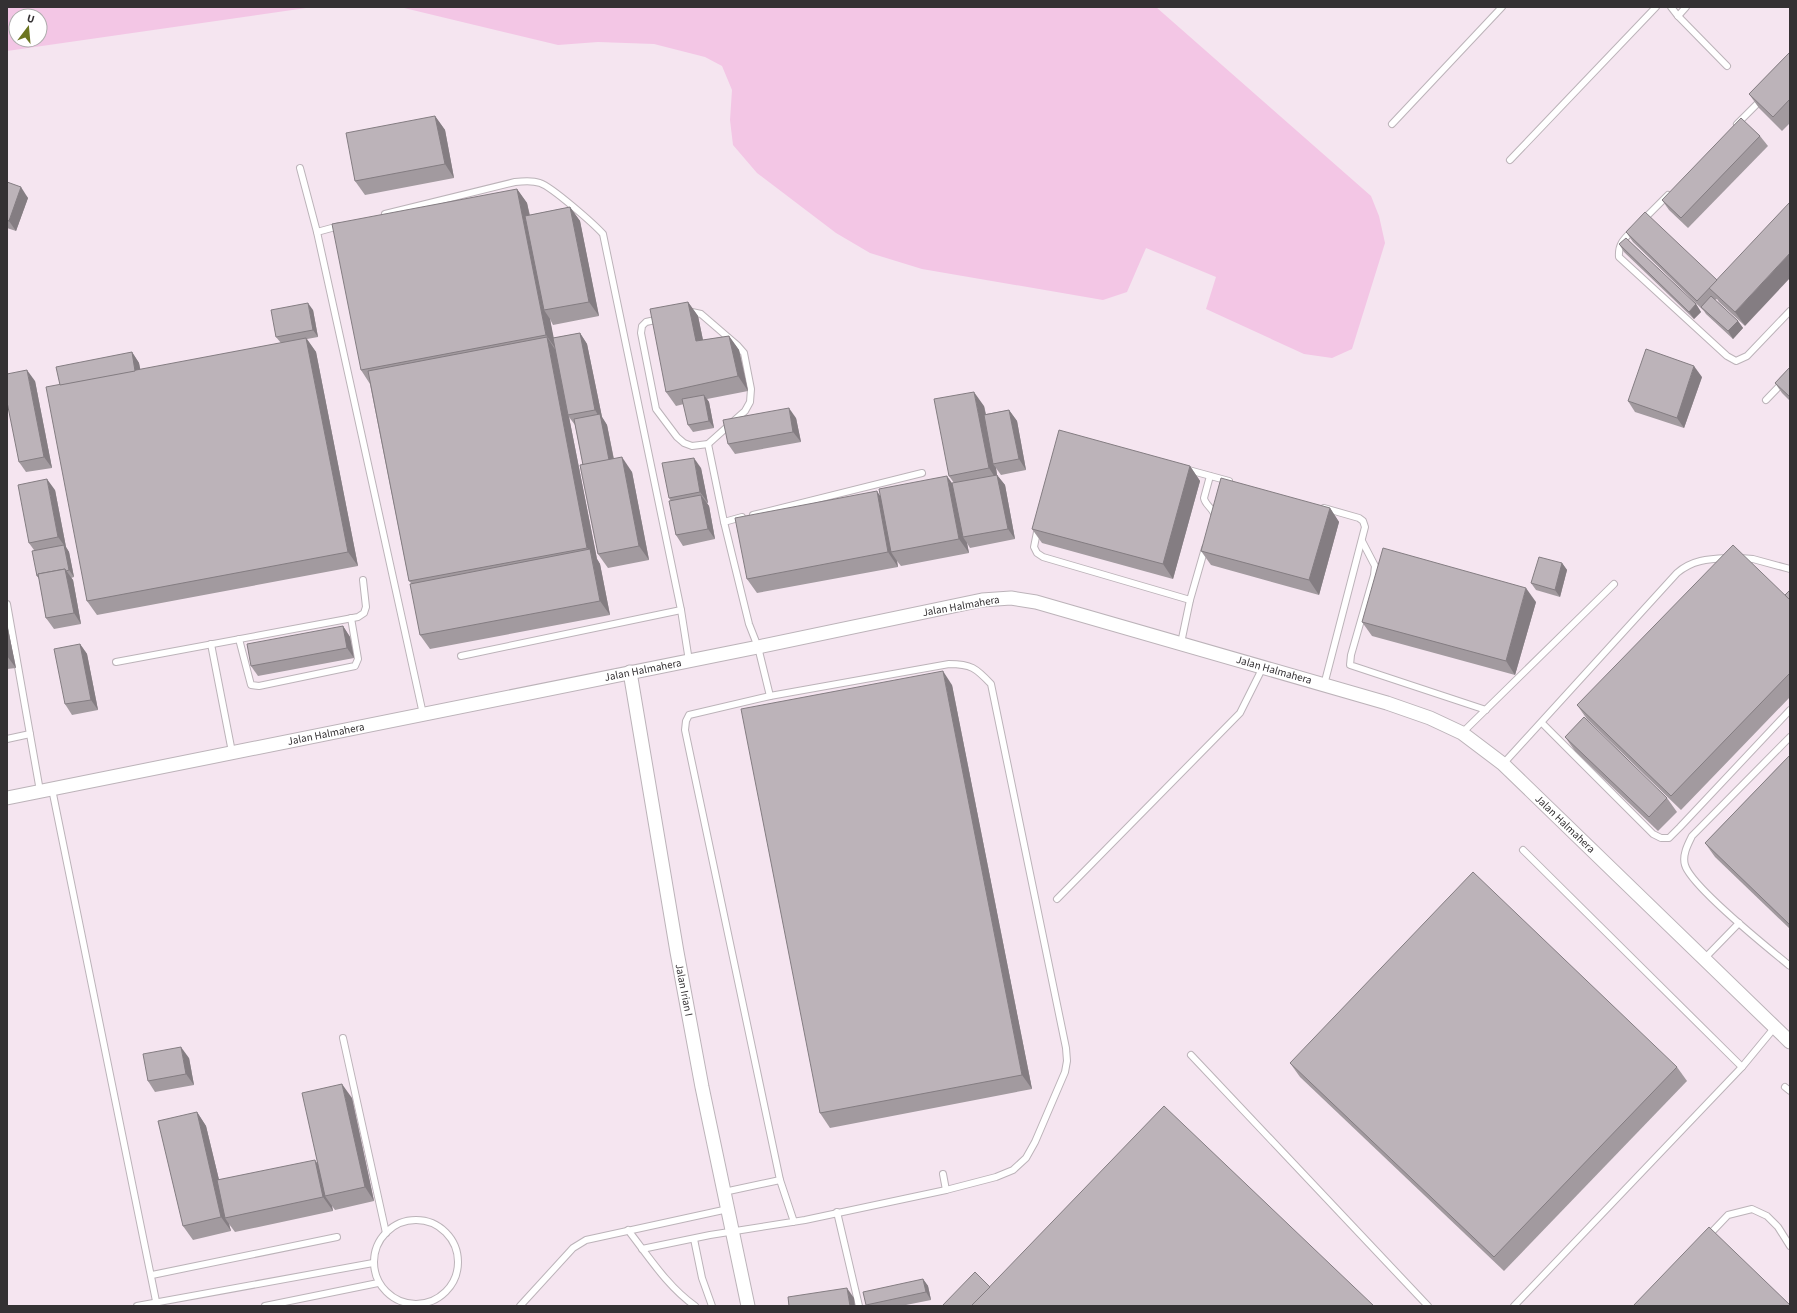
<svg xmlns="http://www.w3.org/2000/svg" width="1797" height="1313" viewBox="0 0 1797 1313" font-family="'Source Sans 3',sans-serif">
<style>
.built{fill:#f5e5f0;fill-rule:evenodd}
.water{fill:#f3c6e5;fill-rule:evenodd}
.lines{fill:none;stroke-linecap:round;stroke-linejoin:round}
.service-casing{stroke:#bcb3b9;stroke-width:8}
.minor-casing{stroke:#bcb3b9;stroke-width:15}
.service{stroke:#fff;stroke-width:6}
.minor{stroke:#fff;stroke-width:13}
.wall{fill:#a29a9f}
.shaded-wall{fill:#847d82}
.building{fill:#bcb3b9;stroke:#847d82}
.labels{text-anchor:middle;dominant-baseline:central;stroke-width:3;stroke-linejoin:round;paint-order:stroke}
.street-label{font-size:11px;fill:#343133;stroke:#fff}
</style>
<rect width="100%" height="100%" fill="#fcf3f9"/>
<path class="built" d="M7 7H1790V1306H7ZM16 16H40V40H16Z"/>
<g class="water">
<path d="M7 7H313L7 51ZM16 16H40V40H16Z"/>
<path d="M400 7H1156L1371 196 1379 216 1385 243 1352 349 1332 358 1304 354 1206 309 1216 277 1146 248 1127 292 1103 300 922 269 870 253 836 233 757 173 733 145 730 120 732 90 722 66 705 57 654 44 598 42 558 45Z"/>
</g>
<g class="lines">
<defs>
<g id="service">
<path d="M1671 7 1678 16 1727 66"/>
<path d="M1678 16 1686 7"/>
<path d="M1392 124 1502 7"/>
<path d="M1737 124 1762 99"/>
<path d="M1510 160 1656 7"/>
<path d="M300 168 317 232 423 714"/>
<path d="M385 214 515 182C523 181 532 180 540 183 552 187 594 224 603 234L681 610 689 661"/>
<path d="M1643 220 1668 195"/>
<path d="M1632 231C1624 239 1618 244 1619 257L1727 356 1736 361 1747 356 1790 311"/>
<path d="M317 232 339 226"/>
<path d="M692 312 701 314 737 345 744 353 751 389 750 402 745 411 708 444 692 446 684 443 677 437 656 409 641 333 642 326 646 322Z"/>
<path d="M1766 400 1790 375"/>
<path d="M708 444 724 522"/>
<path d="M1185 469 1229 481"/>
<path d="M1210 476 1204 498C1205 505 1213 508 1215 516"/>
<path d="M1324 508 1359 518 1363 521 1365 527 1324 685"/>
<path d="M753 515 922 473"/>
<path d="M742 517 724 522 749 624 758 647 770 696"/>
<path d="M1038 527 1034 547 1037 553 1043 557 1190 600"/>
<path d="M1362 541 1375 566 1374 575 1351 655 1350 665 1486 710"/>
<path d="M1740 558 1753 559 1790 569"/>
<path d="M7 604 40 791"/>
<path d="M239 639 251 685 259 686 355 666 358 659 351 618"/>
<path d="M1181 643 1190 600 1205 548"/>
<path d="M211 644 232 752"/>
<path d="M461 656 681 610"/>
<path d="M116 662 358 617 364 613 366 607 363 580"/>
<path d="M1542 723 1653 834 1661 838H1669L1680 827 1790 710"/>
<path d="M1462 733 1614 584"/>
<path d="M1790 737 1692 836C1688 844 1682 855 1685 865 1691 886 1769 949 1790 966"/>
<path d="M7 739 30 734"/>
<path d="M1503 764 1677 573C1692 560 1708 559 1727 558"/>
<path d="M52 789 157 1306"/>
<path d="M1523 850 1742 1067"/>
<path d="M1057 899 1240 713 1263 667"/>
<path d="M1704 959 1739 923"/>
<path d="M343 1038 386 1233"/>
<path d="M1191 1055 1428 1306"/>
<path d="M1785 1087 1790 1091"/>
<path d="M943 1174 946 1190"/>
<path d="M724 1192 780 1180"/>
<path d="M837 1212 859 1306"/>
<circle cx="416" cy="1262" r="42"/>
<path d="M628 1230C649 1257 667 1286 695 1306"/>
<path d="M1708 1236 1728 1215 1752 1209 1767 1216 1778 1227 1790 1246"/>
<path d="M694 1239 702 1278 712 1306"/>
<path d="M642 1249 710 1235 805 1220 946 1190 996 1177 1013 1170 1026 1158 1035 1142 1065 1072 1067 1061 1066 1048 991 684C976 668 971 664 949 664L770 696 689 715 686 721 685 730 780 1180 794 1222"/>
<path d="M152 1275 337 1237"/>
<path d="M137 1306 373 1263"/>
<path d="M265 1306 378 1283"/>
<path d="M520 1306 573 1248 586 1240 728 1209"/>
<path d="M1514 1306 1742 1067 1775 1027"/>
</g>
<g id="minor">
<path d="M630 672 677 952 702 1087 748 1306"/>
<path d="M7 798 758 647 982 600 1011 598 1036 602 1387 703 1430 718 1462 733 1503 764 1790 1042"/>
</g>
</defs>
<use href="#service" class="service-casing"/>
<use href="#minor" class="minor-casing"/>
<use href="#service" class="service"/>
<use href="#minor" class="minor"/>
</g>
<g class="wall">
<path d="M1790 52V123L1782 131 1759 108 1749 94Z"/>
<path d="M435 116 445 130 454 178 365 195 355 181Z"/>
<path d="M1760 136 1768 146 1688 228 1669 210 1662 200Z"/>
<path d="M7 182 28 198 16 231 7 228Z"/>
<path d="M517 189 527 203 530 215 570 207 580 221 599 316 553 325 550 319 553 338 580 333 587 344 602 417 607 425 614 459 632 472 649 560 608 568 598 554 583 465 575 425 569 417 597 559 600 564 610 615 430 649 420 635 411 583 409 581 370 384 361 370Z"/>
<path d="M1626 232 1717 280 1745 326 1719 302 1717 299 1715 300 1738 321 1743 328 1733 339 1706 314 1704 311 1633 242Z"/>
<path d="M1619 244 1696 304 1701 312 1694 319 1624 252Z"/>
<path d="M688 302 698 316 703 340 729 336 739 350 748 391 707 399 709 402 714 428 693 432 688 425 684 404 676 406 666 392Z"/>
<path d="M313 310 318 337 307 339 316 352 358 566 97 615 87 601 60 385 132 352 139 363 140 370 281 343 276 337Z"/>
<path d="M1790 367V401L1782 393 1775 383Z"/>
<path d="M1702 377 1684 428 1635 412 1628 401Z"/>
<path d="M35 381 52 468 26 472 19 462Z"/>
<path d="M984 406 986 414 1009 410 1017 421 1026 470 1001 475 996 468 997 475 1005 485 1015 539 970 548 967 543 969 553 901 566 897 561 898 567 757 593 747 579 880 496 953 484 954 483 949 476Z"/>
<path d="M796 418 801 442 735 454 728 444Z"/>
<path d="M1190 466 1200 481 1173 579 1042 543 1032 529Z"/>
<path d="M701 468 708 503H707L709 506 715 539 683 546 676 535 671 501 669 498Z"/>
<path d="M55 490 66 547 69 552 74 577 71 578 73 580 81 624 54 629 46 618 39 579 37 576 34 550 29 543Z"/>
<path d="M1330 508 1339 522 1319 595 1211 565 1201 551Z"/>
<path d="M1562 563 1567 570 1560 597 1536 590 1531 583Z"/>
<path d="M1790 590V697L1681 810 1587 719 1577 705 1786 596Z"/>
<path d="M1536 602 1515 675 1372 636 1362 622Z"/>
<path d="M7 624 16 668 7 669Z"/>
<path d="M343 626 350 637 354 658 258 676 251 666Z"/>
<path d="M80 644 87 654 98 710 72 715 65 704Z"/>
<path d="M952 685 1032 1089 830 1128 820 1113Z"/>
<path d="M1565 737 1667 798 1677 812 1658 831 1575 751Z"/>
<path d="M1790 755V929L1715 857 1705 843Z"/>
<path d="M189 1058 194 1085 155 1092 148 1081Z"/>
<path d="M1290 1063 1677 1067 1687 1081 1504 1271 1300 1077Z"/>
<path d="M352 1098 374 1201 335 1210 332 1206 333 1211 235 1232 229 1224 231 1231 193 1240 183 1226 197 1112 206 1126 219 1180 317 1163Z"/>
<path d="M923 1279 928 1286 931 1300 901 1306H867L866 1305Z"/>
</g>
<g class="shaded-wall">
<path d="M435 116 445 130 454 178 445 164Z"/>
<path d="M21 187 28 198 16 231 9 221Z"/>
<path d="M517 189 527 203 548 310H544L550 319 556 349 546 335Z"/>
<path d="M570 207 580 221 599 316 589 302Z"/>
<path d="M1790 253V278L1745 326 1735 312Z"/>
<path d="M688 302 698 316 706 355 696 341Z"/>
<path d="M308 303 313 310 318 337 313 330Z"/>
<path d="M1696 304 1701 312 1694 319 1689 312Z"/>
<path d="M1738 321 1743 328 1733 339 1728 331Z"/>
<path d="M580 333 587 344 602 417 607 425 616 471 609 460 600 418 595 410Z"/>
<path d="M729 336 739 350 748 391 738 376Z"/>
<path d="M547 337 556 351 568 415 569 417 597 559 600 564 610 615 600 601 591 552 587 548Z"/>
<path d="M306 338 316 352 358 566 348 552Z"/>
<path d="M132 352 139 363 143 382 135 371Z"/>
<path d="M1694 366 1702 377 1684 428 1677 418Z"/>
<path d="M27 370 35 381 52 468 44 457Z"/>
<path d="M974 392 984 406 995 464H993L996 468 997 475 1005 485 1015 539 1008 529 998 482 989 468Z"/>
<path d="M704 395 709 402 714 428 709 421Z"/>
<path d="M789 408 796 418 801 442 793 432Z"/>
<path d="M1009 410 1017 421 1026 470 1019 459Z"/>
<path d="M622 457 632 472 649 560 639 546Z"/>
<path d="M694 458 701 468 708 503 700 492Z"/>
<path d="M1190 466 1200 481 1173 579 1163 564Z"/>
<path d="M947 476 957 490 963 537 967 543 969 553 959 539Z"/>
<path d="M47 479 55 490 66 547 69 552 74 577 69 570 64 545 58 537Z"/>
<path d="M877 491 886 505 891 552 897 561 898 567 888 552Z"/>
<path d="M701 495 709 506 715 539 708 529Z"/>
<path d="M1330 508 1339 522 1319 595 1309 580Z"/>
<path d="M1562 563 1567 570 1560 597 1555 590Z"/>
<path d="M65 569 73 580 81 624 74 613Z"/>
<path d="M1526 588 1536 602 1515 675 1506 661Z"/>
<path d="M7 624 16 668 7 656Z"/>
<path d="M343 626 350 637 354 658 347 648Z"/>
<path d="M80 644 87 654 98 710 91 700Z"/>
<path d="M943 671 952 685 1032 1089 1022 1075Z"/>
<path d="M181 1047 189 1058 194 1085 186 1074Z"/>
<path d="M342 1084 352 1098 374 1201 365 1187Z"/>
<path d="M197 1112 206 1126 228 1217 225 1218 229 1224 231 1231 221 1217Z"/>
<path d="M315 1160 325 1174V1196L332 1206 333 1211 323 1197Z"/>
<path d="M923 1279 928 1286 931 1300 926 1292Z"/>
<path d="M847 1288 854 1298 855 1306H850Z"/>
</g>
<g class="building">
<path d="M1790 52V99L1773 117 1749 94Z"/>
<path d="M435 116 445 164 355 181 346 133Z"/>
<path d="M1741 118 1760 136 1681 218 1662 200Z"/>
<path d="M7 182 21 187 9 221 7 220Z"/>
<path d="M517 189 546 335 361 370 332 224Z"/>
<path d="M1790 202V253L1735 312 1709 288Z"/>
<path d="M570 207 589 302 544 310 525 216Z"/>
<path d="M1645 212 1717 280 1697 301 1626 232Z"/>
<path d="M1626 238 1696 304 1689 312 1619 244Z"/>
<path d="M1711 296 1738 321 1728 331 1701 307Z"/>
<path d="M688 302 696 341 729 336 738 376 666 392 650 309Z"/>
<path d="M308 303 313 330 276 337 271 310Z"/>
<path d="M580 333 595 410 568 415 553 338Z"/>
<path d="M547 337 587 548 409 581 368 371Z"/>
<path d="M306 338 348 552 87 601 46 387Z"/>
<path d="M1646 349 1694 366 1677 418 1628 401Z"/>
<path d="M132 352 135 371 60 385 56 367Z"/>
<path d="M1790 367V397L1775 383Z"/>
<path d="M27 370 44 457 19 462 7 402V374Z"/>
<path d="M974 392 989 468 949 476 934 399Z"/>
<path d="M704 395 709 421 688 425 682 399Z"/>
<path d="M789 408 793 432 728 444 723 420Z"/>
<path d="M1009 410 1019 459 993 464 984 415Z"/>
<path d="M600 414 609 460 583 465 574 419Z"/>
<path d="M1059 430 1190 466 1163 564 1032 529Z"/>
<path d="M622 457 639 546 598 554 580 465Z"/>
<path d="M694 458 700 492 669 498 662 463Z"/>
<path d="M997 475 1008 529 963 537 952 483Z"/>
<path d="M947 476 959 539 891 552 879 489Z"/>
<path d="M1221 478 1330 508 1309 580 1201 551Z"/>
<path d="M47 479 58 537 29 543 18 485Z"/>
<path d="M877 491 888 552 747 579 735 518Z"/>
<path d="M701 495 708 529 676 535 669 501Z"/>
<path d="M64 545 69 570 66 571 65 569 38 574V576H37L32 551Z"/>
<path d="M1733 545 1790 600V673L1671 796 1577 705Z"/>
<path d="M1383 548 1526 588 1506 661 1362 622Z"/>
<path d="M590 549 600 601 420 635 410 584Z"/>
<path d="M1539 557 1562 563 1555 590 1531 583Z"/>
<path d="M65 569 74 613 46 618 38 574Z"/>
<path d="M1790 590V600L1785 595Z"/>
<path d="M343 626 347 648 251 666 247 644Z"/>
<path d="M80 644 91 700 65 704 54 649Z"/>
<path d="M943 671 1022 1075 820 1113 741 709Z"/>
<path d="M1584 717 1667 798 1649 817 1565 737Z"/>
<path d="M1790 755V925L1705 843Z"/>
<path d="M1473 872 1677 1067 1494 1257 1290 1063Z"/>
<path d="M181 1047 186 1074 148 1081 143 1054Z"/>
<path d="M342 1084 365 1187 325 1196 302 1093Z"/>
<path d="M1164 1106 1374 1306H971Z"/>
<path d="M197 1112 221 1217 183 1226 158 1121Z"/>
<path d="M315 1160 323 1197 225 1218 217 1180Z"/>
<path d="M1709 1227 1790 1305V1306H1633Z"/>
<path d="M975 1272 990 1287 971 1306H942Z"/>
<path d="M923 1279 926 1292 866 1305 863 1292Z"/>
<path d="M847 1288 850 1306H789L788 1297Z"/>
</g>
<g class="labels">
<g class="street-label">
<text transform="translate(961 606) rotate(-10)">Jalan Halmahera</text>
<text transform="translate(643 670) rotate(-11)">Jalan Halmahera</text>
<text transform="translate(1274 670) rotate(16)">Jalan Halmahera</text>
<text transform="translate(326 734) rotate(-11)">Jalan Halmahera</text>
<text transform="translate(1565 824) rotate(44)">Jalan Halmahera</text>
<text transform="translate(684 990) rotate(79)">Jalan Irian I</text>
</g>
</g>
<rect width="1797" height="1313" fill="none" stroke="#343133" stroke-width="16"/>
<g transform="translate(28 28) rotate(16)"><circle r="19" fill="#ffffff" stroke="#aeadad"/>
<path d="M0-3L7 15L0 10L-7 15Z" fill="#6c7520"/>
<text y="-6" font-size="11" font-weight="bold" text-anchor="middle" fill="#343133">U</text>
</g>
</svg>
